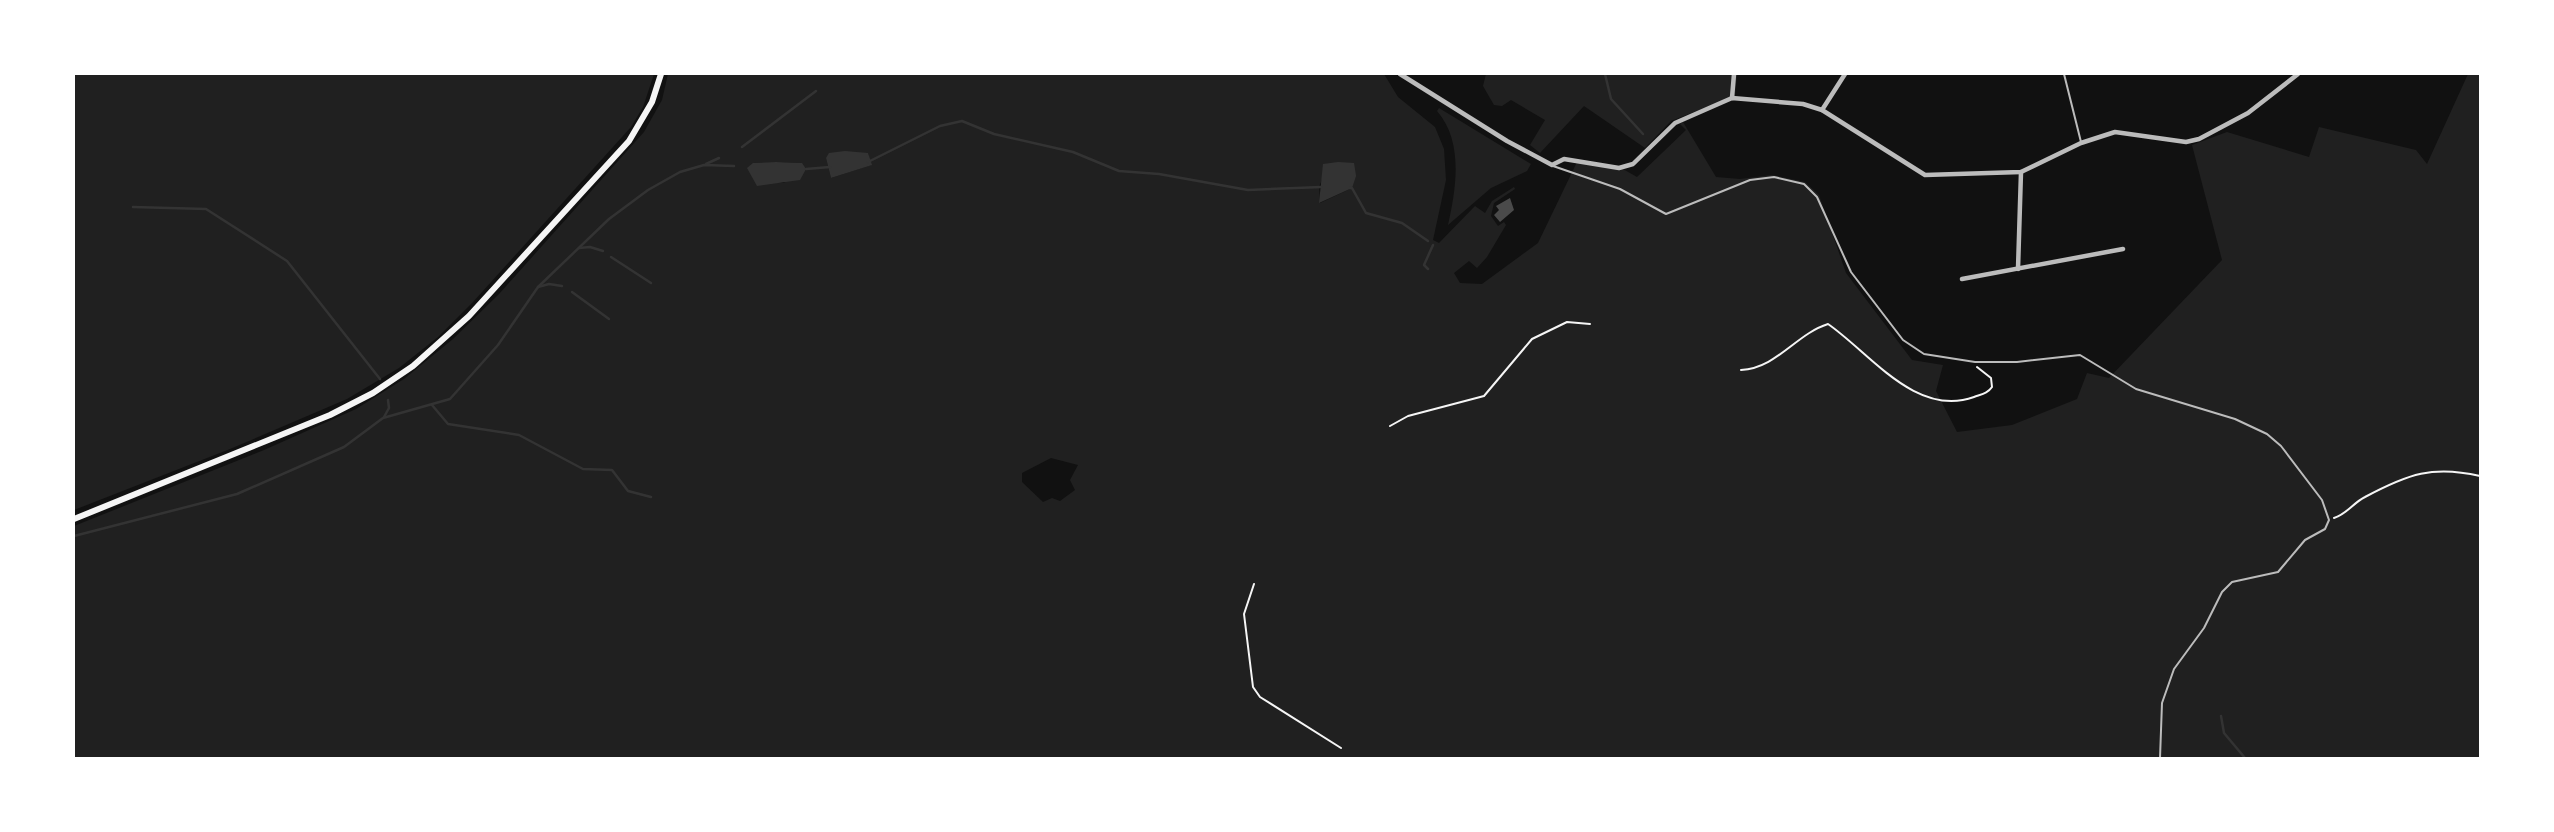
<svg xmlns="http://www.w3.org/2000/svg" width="2554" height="832" viewBox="0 0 2554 832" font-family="'IBM Plex Sans',sans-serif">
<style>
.green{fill:#202020;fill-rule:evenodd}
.water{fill:#333}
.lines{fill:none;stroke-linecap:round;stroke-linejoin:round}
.stream{stroke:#333;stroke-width:2.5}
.building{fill:#4a4a4a}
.path{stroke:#f5f5f5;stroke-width:2}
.service{stroke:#bcbcbc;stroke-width:2}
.minor{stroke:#bcbcbc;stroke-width:4.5}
.primary{stroke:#f5f5f5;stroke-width:6}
</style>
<rect width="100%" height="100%" fill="#111"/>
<g class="green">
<path d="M74 74H654L643 107 631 127 473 302 438 337 399 368 347 399 230 449 74 510Z"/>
<path d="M668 74H1384L1398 97 1435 127 1444 149 1446 180 1433 240 1439 243 1475 206 1485 213 1492 201 1514 187 1515 189 1494 203 1491 216 1498 226 1504 222 1506 225 1487 257 1477 268 1469 261 1454 273 1460 283 1482 284 1538 243 1577 162 1621 168 1637 177 1686 130 1680 124 1683 122 1716 177 1740 179 1772 175 1805 182 1819 195 1846 273 1912 360 1943 365 1936 391 1957 432 2012 425 2077 399 2087 373 2109 378 2222 260 2192 145 2227 132 2309 157 2319 127 2416 150 2427 164 2468 74H2480V758H74V526L264 450 356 409 404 379 453 339 499 294 644 132 662 100ZM868 153 871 165 831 178 826 158ZM776 162 802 163 784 183 771 182 753 163ZM1323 177 1352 188 1320 203 1319 187ZM1051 458 1078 465 1070 480 1075 490 1060 501 1052 498 1043 502 1022 482V473Z"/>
<path d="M1486 74H1737L1735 96 1671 121 1645 148 1584 106 1540 153 1530 145 1545 120 1511 100 1502 106 1494 105 1483 86Z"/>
<path d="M1439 108 1531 164 1527 171 1491 188 1448 225C1456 189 1464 142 1437 111Z"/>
</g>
<g class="water">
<path d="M845 151 868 153 872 165 831 178 826 158 829 153Z"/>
<path d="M776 162 802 163 806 169 800 180 757 186 747 168 753 163Z"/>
<path d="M1338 162 1354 163 1356 176 1352 188 1319 203 1323 164Z"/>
</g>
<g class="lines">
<g class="stream">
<path d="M1605 74 1611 99 1643 134"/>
<path d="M742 147 816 91"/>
<path d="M868 162 940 126 962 121 994 134 1073 152 1119 171 1159 174 1248 190 1321 187"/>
<path d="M706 164 719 158"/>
<path d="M806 169 830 167"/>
<path d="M1349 188H1352L1366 213 1402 223 1428 241"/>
<path d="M133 207 206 209 287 261 380 379"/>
<path d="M579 248 590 247 603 251"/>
<path d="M611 257 651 283"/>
<path d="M1428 269 1424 265 1433 245"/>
<path d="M538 287 549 284 562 286"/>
<path d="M572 292 609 319"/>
<path d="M432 405 448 424 519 435 583 469 612 470 628 491 651 497"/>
<path d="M384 417 389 408 388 400"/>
<path d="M74 536 237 494 344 447 383 418 450 399 498 345 538 287 609 219 648 190 680 172 704 165 734 166"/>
<path d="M2221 716 2224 733 2245 758"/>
</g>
</g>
<path class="building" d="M1510 198 1514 210 1500 222 1494 215 1499 210 1496 206Z"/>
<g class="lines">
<g class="path">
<path d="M1741 370C1777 368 1796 334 1828 324 1870 353 1916 418 1974 397 1982 394 1988 393 1992 387L1991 378 1977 367"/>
<path d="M1390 426 1408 416 1484 396 1532 339 1567 322 1590 324"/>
<path d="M2334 518C2347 514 2353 503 2365 497 2408 474 2433 465 2480 476"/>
<path d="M1254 584 1244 614 1253 687 1260 697 1341 748"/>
</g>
<g class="service">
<path d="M2064 74 2081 142"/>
<path d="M1553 166 1620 189 1666 214 1750 180 1774 177 1804 184 1817 197 1851 272 1903 340 1924 354 1975 362H2017L2080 355 2136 389 2235 419 2267 434 2281 446 2322 500 2329 520 2325 529 2305 540 2278 572 2232 582 2222 592 2204 628 2174 669 2162 703 2160 758"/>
</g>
<g class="minor">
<path d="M1400 74 1507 141 1552 165 1564 159 1619 168 1633 164 1675 123 1732 98 1803 104 1822 110 1925 175 2021 172 2081 143 2115 132 2186 142 2199 139 2248 113 2298 74"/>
<path d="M1732 98 1734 74"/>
<path d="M1822 110 1845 74"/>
<path d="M2018 269 2021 172"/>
<path d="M1962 279 2123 249"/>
</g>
<path class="primary" d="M74 519 330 415 373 393 413 366 469 316 629 141 652 102 661 74"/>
</g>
<rect width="2554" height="832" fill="none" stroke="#ffffff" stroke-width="150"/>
</svg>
